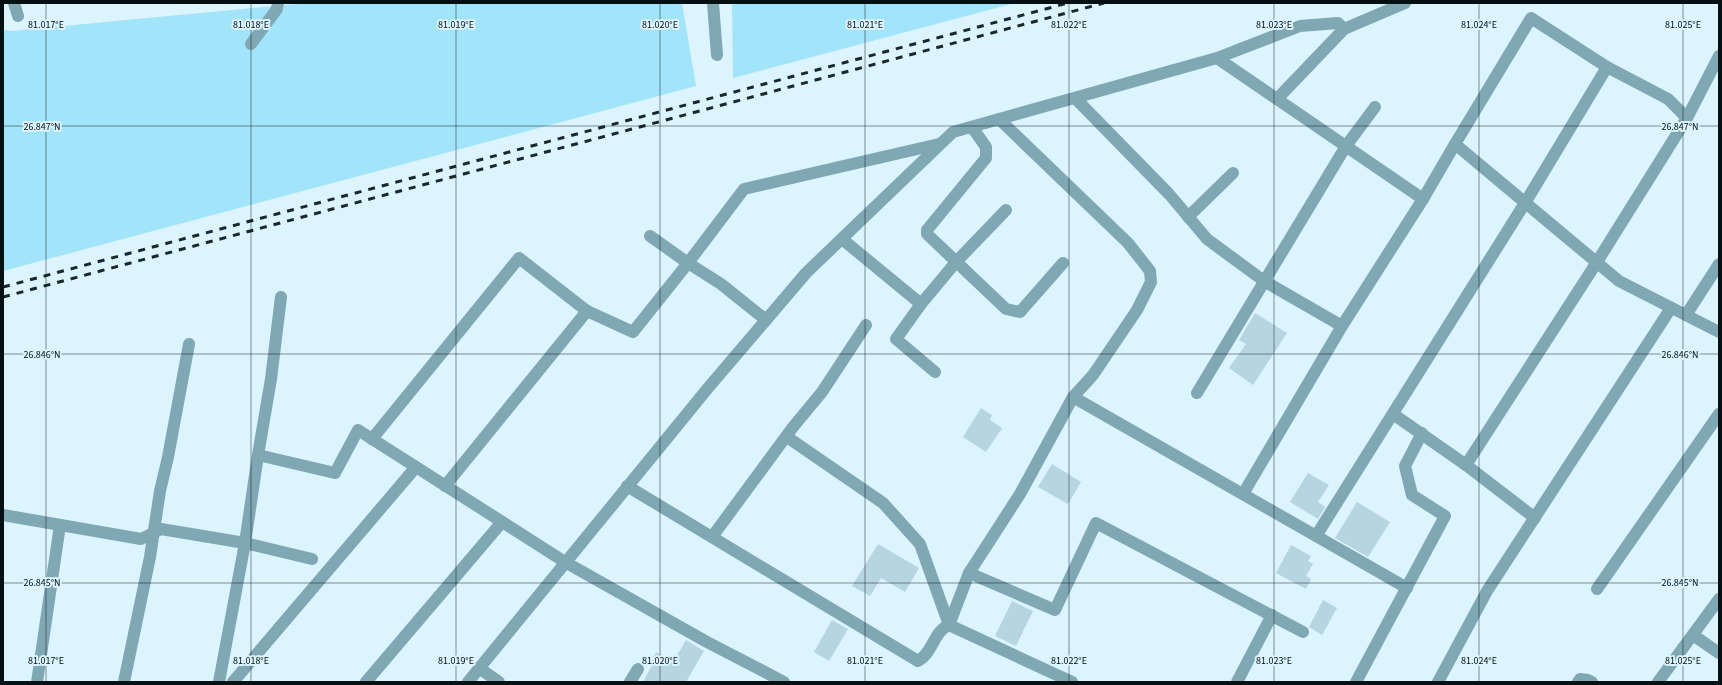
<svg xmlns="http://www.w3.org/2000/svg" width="1722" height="685" viewBox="0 0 1722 685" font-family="'Source Sans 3',sans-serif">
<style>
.green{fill:#a2e4f9}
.building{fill:#b7d5e0}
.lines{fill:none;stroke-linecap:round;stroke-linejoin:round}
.minor{stroke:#7fa7b4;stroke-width:12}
.rail{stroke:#1b282b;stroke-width:3;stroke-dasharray:7 7;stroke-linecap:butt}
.ticks{fill:none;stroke:#051013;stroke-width:1;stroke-opacity:0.45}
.ticks-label{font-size:10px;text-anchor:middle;fill:#051013;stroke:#dbf4fd;stroke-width:4;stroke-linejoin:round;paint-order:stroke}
</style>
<rect width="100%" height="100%" fill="#dbf4fd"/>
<g class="green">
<path d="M307 3H682L696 86 3 271V30L11 31Z"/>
<path d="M732 3H1015L733 78Z"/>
</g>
<g class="building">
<path d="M1255 313 1287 333 1253 385 1229 368 1246 344 1239 340Z"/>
<path d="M981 408 992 415 990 420 1002 428 986 452 963 437Z"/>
<path d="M1052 464 1081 482 1068 504 1038 487Z"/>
<path d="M1308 473 1329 485 1318 502 1325 507 1318 519 1290 502Z"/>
<path d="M1357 502 1390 522 1368 557 1335 538Z"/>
<path d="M878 544 919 568 905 592 881 578 870 596 852 586Z"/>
<path d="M1291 545 1311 556 1308 561 1313 564 1306 576 1311 579 1306 589 1276 573Z"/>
<path d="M1323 600 1337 608 1322 635 1309 627Z"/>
<path d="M1012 601 1033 611 1016 646 995 636Z"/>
<path d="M832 620 848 629 829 661 814 652Z"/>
<path d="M686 640 704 651 686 682H643L652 665 650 664 656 652 673 662Z"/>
</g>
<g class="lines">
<g class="minor">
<path d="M14 3 18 16"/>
<path d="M713 3 717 55"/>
<path d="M251 44 277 9 278 3"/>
<path d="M1217 58 1300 26 1338 23 1344 29"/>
<path d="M1075 98 1169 194 1207 239 1264 281 1342 326"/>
<path d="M1277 99 1344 29 1405 3"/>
<path d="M972 127 986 147V158L927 230V234L1006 309 1020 312 1063 263"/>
<path d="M1455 144 1531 18 1607 67 1668 99 1687 118"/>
<path d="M1188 217 1233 173"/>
<path d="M650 236 688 263 721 284 766 320"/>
<path d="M842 239 921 304"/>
<path d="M1686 315 1719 264"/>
<path d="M935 372 896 339 921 304 956 262 1006 210"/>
<path d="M1197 393 1346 146 1375 107"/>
<path d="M1073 397 1407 588"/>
<path d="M1393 414 1466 465 1535 518"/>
<path d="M787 437 883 503 920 544 949 625 969 573 1020 494 1073 397 1093 375 1137 310 1151 282 1150 271 1128 243 999 119"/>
<path d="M372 439 519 258 587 311 633 332 688 263 744 189 939 144"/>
<path d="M258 455 335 473 358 430 565 562 707 642 784 682"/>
<path d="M1466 465 1597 262 1687 118 1719 56"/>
<path d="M445 486 587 311"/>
<path d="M627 486 918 661C933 653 933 632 949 625L1072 682"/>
<path d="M1243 494 1342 326 1423 199"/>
<path d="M3 515 141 539 161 529 245 543 258 455 271 379 281 297"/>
<path d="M1316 536 1525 203 1607 67"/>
<path d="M712 537 793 427 822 392 866 325"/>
<path d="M969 573 1055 610 1096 523 1303 632"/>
<path d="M1597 589 1719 414"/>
<path d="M1693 635 1719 653"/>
<path d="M479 668 499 682"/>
<path d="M37 682 60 525"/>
<path d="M124 682 150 557 160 491 168 457 189 344"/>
<path d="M219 682 245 543 312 559"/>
<path d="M233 682 416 467"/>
<path d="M366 682 502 522"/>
<path d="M468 682 708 388 806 273 953 132 1217 58 1423 199 1455 144 1619 281 1719 332"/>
<path d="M630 682 638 669"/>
<path d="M1237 682 1272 615"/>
<path d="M1356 682 1445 516 1412 495 1405 466 1422 433"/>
<path d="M1438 682 1487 591 1671 308"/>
<path d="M1578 682 1580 679 1588 680 1592 682"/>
<path d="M1658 682 1719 599"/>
</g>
<g class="rail">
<path d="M3 287 1068 3"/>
<path d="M3 297 1104 3"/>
</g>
</g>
<path class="ticks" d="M46 3V682M251 3V682M456 3V682M660 3V682M865 3V682M1069 3V682M1274 3V682M1479 3V682M1683 3V682M3 126H1719M3 354H1719M3 583H1719"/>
<g class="ticks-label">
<text x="46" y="28">81.017°E</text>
<text x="251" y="28">81.018°E</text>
<text x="456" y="28">81.019°E</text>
<text x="660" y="28">81.020°E</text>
<text x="865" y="28">81.021°E</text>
<text x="1069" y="28">81.022°E</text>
<text x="1274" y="28">81.023°E</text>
<text x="1479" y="28">81.024°E</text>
<text x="1683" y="28">81.025°E</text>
<text x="42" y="130">26.847°N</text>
<text x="1680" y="130">26.847°N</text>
<text x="42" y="358">26.846°N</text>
<text x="1680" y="358">26.846°N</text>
<text x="42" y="586">26.845°N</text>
<text x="1680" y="586">26.845°N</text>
<text x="46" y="664">81.017°E</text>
<text x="251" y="664">81.018°E</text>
<text x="456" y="664">81.019°E</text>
<text x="660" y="664">81.020°E</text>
<text x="865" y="664">81.021°E</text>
<text x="1069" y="664">81.022°E</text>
<text x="1274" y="664">81.023°E</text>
<text x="1479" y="664">81.024°E</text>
<text x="1683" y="664">81.025°E</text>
</g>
<rect width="1722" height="685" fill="none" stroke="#051013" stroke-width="8"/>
</svg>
